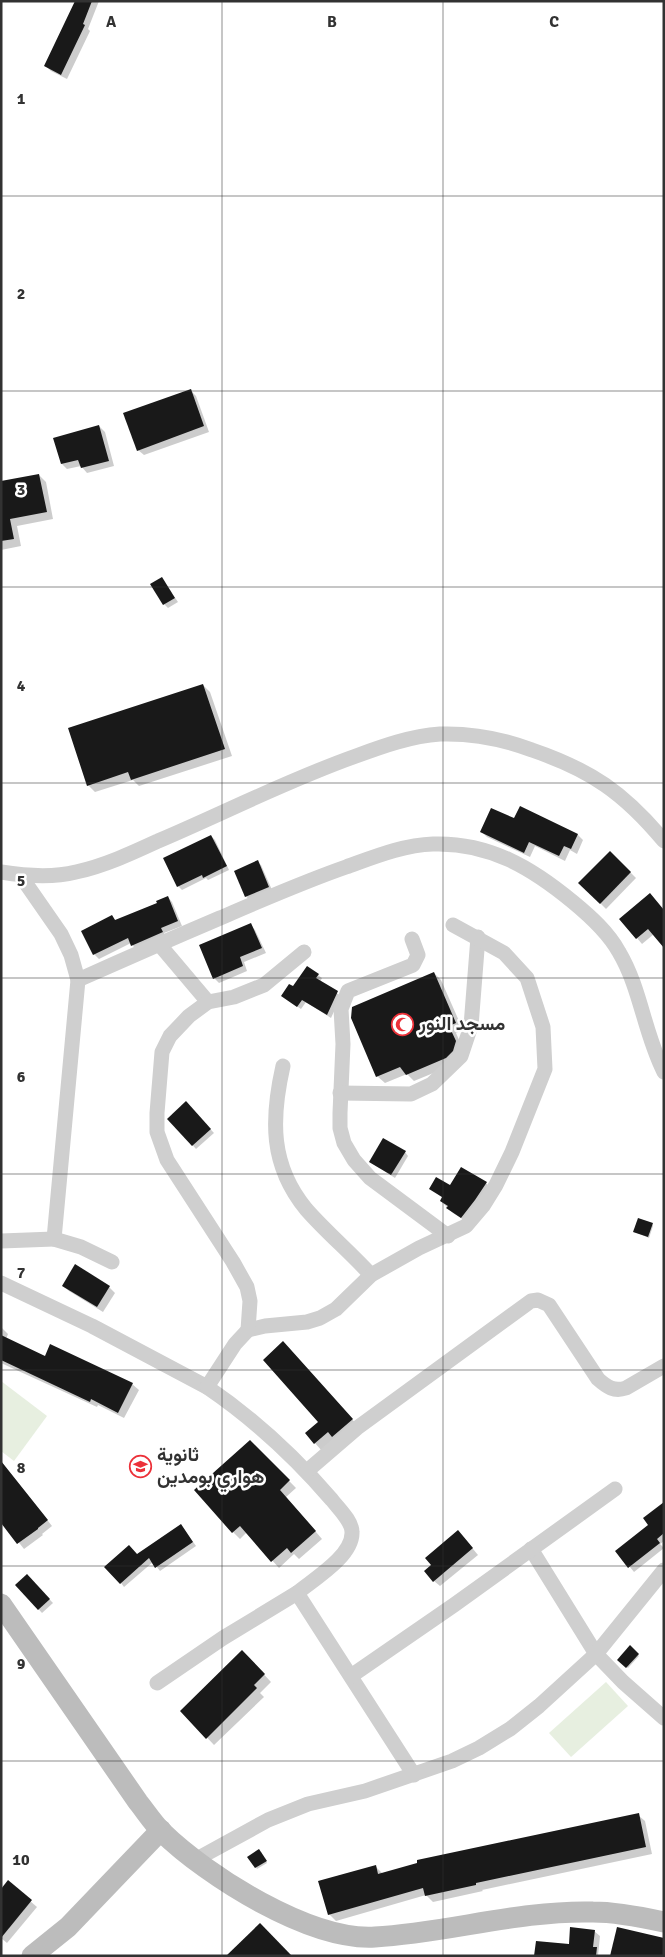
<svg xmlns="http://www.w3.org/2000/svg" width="665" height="1957" viewBox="0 0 665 1957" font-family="Signika,Vazirmatn,sans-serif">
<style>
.green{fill:#e7efe0}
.shadow{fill:#0003}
.building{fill:#191919}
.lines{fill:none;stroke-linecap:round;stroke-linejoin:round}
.street{stroke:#cfcfcf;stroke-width:15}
.secondary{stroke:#bcbcbc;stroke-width:21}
.grid{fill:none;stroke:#323232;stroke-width:1;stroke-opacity:0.55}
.labels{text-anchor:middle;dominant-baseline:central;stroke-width:5;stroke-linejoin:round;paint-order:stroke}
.poi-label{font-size:19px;font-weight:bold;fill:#323232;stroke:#fff;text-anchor:start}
.grid-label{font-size:16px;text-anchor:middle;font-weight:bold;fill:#323232;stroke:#fff;stroke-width:5;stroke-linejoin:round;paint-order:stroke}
</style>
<rect width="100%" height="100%" fill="#fff"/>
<g class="green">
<path d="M1 1381 47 1416 14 1461 1 1451Z"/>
<path d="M606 1682 628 1706 571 1757 549 1733Z"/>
</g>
<g class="shadow">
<path d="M74 1H99L88 29 90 31 67 79 51 71 46 66 76 3Z"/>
<path d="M190 390 196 396 209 432 144 455 138 450Z"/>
<path d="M99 426 105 432 114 466 87 473 81 466 67 469 62 464 55 439Z"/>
<path d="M39 475 46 482 53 519 17 526 21 546 1 550V482Z"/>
<path d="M162 579 178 602 168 608 164 604Z"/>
<path d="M203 685 210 692 232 756 139 786 133 780 95 792 88 785Z"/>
<path d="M515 820 578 835 583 840 577 854 570 850 565 861 535 846 530 857 487 837 481 831Z"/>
<path d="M211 836 215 840 229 870 208 880 206 878 182 890 178 886Z"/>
<path d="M610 852 636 878 606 909 580 883Z"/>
<path d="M257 862 261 865 272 890 249 900 246 896Z"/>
<path d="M650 895 654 934 642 944 621 919Z"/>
<path d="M168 897 172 902 182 926 164 933 166 937 136 950 131 943 99 959 94 954 82 931 112 916 116 921 158 903Z"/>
<path d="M251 925 255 930 266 953 244 962 247 971 219 983 215 979 200 945Z"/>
<path d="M308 968 322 978 320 982 341 996 331 1018 306 1002 301 1009 286 999Z"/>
<path d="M434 973 441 980 463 1030 456 1033 463 1049 453 1065 414 1081 407 1074 385 1083 377 1076Z"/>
<path d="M186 1103 214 1133 196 1149 169 1119Z"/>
<path d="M405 1152 408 1156 395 1178 370 1162Z"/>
<path d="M486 1183 491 1189 467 1222 453 1213 441 1201 443 1198 431 1189Z"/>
<path d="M652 1224 653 1226 649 1238 635 1232Z"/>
<path d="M75 1266 109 1287 115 1293 103 1312 69 1291 63 1286Z"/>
<path d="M1 1327 8 1334 6 1339 45 1357 132 1384 139 1390 124 1418 98 1405 97 1407 1 1363Z"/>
<path d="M290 1350 359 1427 322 1451 307 1434 320 1422Z"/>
<path d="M250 1441 296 1488 286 1497 322 1539 299 1559 294 1554 279 1568 247 1532 240 1539 233 1532Z"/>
<path d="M1 1461 52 1526 42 1534 43 1535 24 1549 1 1520Z"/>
<path d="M664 1503V1541L660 1544 664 1548 634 1572 617 1551 650 1525Z"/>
<path d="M184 1529 196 1546 160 1571 153 1562 124 1587 121 1583 137 1556Z"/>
<path d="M463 1537 478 1555 440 1586 434 1581Z"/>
<path d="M27 1576 53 1603 42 1613 17 1585Z"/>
<path d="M630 1647 639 1656 628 1668 618 1660Z"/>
<path d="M242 1651 271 1682 260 1693 264 1697 214 1745 182 1711Z"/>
<path d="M638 1815 645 1821 652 1854 482 1890 483 1891 433 1902 426 1895 336 1921 329 1914 375 1866 383 1874Z"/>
<path d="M261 1852 267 1863 257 1869 249 1857Z"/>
<path d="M8 1882 37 1907 7 1943 1 1938V1890Z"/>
<path d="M594 1931 600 1936 598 1956H536L570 1946Z"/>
</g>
<g class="building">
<path d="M75 1H92L83 24 85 25 61 75 44 66Z"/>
<path d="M191 389 204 426 137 451 123 413Z"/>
<path d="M99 425 109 461 81 468 78 460 61 464 53 438Z"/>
<path d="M39 474 47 512 10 519 14 539 1 541V481Z"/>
<path d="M162 577 175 598 163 605 150 584Z"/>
<path d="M203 684 225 749 131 780 128 772 87 786 68 728Z"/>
<path d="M520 806 578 834 571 849 564 846 559 856 529 842 524 853 480 832 491 808 514 818Z"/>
<path d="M211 835 227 866 203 878 202 875 177 887 163 858Z"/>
<path d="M610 851 631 872 600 904 578 883Z"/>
<path d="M258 860 269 887 245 897 234 871Z"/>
<path d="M650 893 664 910V948L648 929 636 939 619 919Z"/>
<path d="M168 896 178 921 161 928 163 932 131 946 128 938 93 955 81 931 112 915 115 920 157 903 156 901Z"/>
<path d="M251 923 262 948 240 957 243 966 213 979 199 945Z"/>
<path d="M307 966 319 974 316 978 338 991 327 1015 302 1000 297 1007 281 996 289 984 293 986Z"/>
<path d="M434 972 456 1023 449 1026 456 1041 453 1051 446 1058 406 1075 400 1067 376 1077 351 1018 352 1007Z"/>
<path d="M186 1101 211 1129 192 1146 167 1119Z"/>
<path d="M383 1138 406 1151 391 1175 369 1162Z"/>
<path d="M461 1167 487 1182 475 1200 461 1218 446 1208 448 1206 440 1201 442 1197 429 1189 436 1177 450 1185Z"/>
<path d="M638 1218 653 1223 648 1237 633 1232Z"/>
<path d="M75 1264 110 1286 97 1307 62 1286Z"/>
<path d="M1 1335 45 1356 50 1344 133 1383 118 1413 91 1399 90 1402 1 1360Z"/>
<path d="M283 1341 353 1419 332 1437 328 1432 314 1444 305 1433 318 1422 263 1360Z"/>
<path d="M250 1440 290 1480 280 1490 316 1531 291 1553 287 1548 271 1562 240 1526 232 1533 194 1490Z"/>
<path d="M1 1461 48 1520 38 1528V1529L17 1544 1 1523Z"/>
<path d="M664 1502V1533L657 1539 660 1543 628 1568 615 1551 648 1525 643 1518Z"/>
<path d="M181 1524 193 1542 155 1568 149 1558 120 1584 104 1567 129 1545 137 1554Z"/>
<path d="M458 1530 473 1548 433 1582 424 1571 431 1565 425 1558Z"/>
<path d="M27 1574 50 1599 38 1610 15 1585Z"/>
<path d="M630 1645 639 1654 626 1668 617 1660Z"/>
<path d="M242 1650 265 1674 254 1685 257 1688 206 1739 180 1711Z"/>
<path d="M639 1813 646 1847 476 1883V1885L425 1896 423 1888 328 1915 318 1881 376 1865 378 1874 417 1863V1860Z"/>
<path d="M259 1849 267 1861 255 1868 247 1857Z"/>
<path d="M8 1880 32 1900 1 1938V1889Z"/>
<path d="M260 1923 292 1956H226Z"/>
<path d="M570 1927 595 1930 593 1947H597L596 1956H534L536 1941 569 1944Z"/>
<path d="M617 1927 664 1938V1956H610Z"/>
</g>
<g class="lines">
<g class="street">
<path d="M1 872C26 876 52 878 76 872 104 866 132 853 158 841 224 813 288 780 356 756 383 746 411 736 440 734 471 733 503 739 532 750 591 770 624 793 664 841"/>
<path d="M412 939 418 955 413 965 348 991 341 1009 343 1044 340 1113V1128L344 1143 354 1160 370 1178 448 1236"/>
<path d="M159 944 208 1002"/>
<path d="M78 980C125 959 173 938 220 918 262 900 303 882 346 867 374 857 403 845 433 844 489 842 532 868 573 902 590 916 608 932 619 952 641 989 644 1033 664 1072"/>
<path d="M283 1066C271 1119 270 1165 306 1209 326 1232 350 1252 371 1275"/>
<path d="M340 1093 411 1094 432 1084 461 1056 471 1026 478 937"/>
<path d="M54 1239 81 1247 112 1262"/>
<path d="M1 1241 54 1239 78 980 71 955 61 934 20 875"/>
<path d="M1 1283 92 1326 207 1387 235 1344 248 1330 265 1326 307 1322 320 1318 336 1309 371 1275 419 1248 466 1226 483 1206 496 1185 512 1152 545 1069 543 1027 527 978 504 953 453 925"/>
<path d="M248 1330 250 1301 247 1287 233 1262 167 1160 157 1132V1113L162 1052 170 1036 189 1016 208 1002 234 997 264 985 304 952"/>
<path d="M207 1387C254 1419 295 1457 332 1500 339 1509 352 1521 352 1532 353 1556 314 1579 297 1593L414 1775"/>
<path d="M307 1471 357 1428 531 1301 538 1300 549 1305 598 1379C607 1387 614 1392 626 1388L664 1366"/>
<path d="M531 1549 596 1654 623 1682 664 1718"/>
<path d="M351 1676 454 1605 615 1489"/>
<path d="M157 1683 223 1638 297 1593"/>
<path d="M195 1860 268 1820 308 1804 365 1791 452 1761 479 1748 510 1729 539 1706 596 1654 664 1570"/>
</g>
<g class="secondary">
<path d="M1 1604 138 1802C146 1812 153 1823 162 1832 207 1876 310 1941 375 1937 448 1933 519 1910 593 1912 616 1912 641 1917 664 1922"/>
<path d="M32 1956 68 1927 161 1830"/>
</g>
</g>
<path class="grid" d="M222 1V1956M443 1V1956M1 196H664M1 391H664M1 587H664M1 783H664M1 978H664M1 1174H664M1 1370H664M1 1566H664M1 1761H664"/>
<defs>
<symbol id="mosque-ring" viewBox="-11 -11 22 22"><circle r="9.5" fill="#fff" stroke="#ec3139" stroke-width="1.5"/><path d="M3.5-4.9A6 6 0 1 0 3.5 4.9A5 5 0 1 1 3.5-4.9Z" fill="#ec3139"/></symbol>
<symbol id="school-ring" viewBox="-11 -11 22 22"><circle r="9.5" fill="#fff" stroke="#ec3139" stroke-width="1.5"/><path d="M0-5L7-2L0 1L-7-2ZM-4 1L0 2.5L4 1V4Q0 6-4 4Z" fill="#ec3139"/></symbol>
</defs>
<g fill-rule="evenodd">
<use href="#mosque-ring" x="390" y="1012" width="25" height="25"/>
<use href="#school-ring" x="128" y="1454" width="25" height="25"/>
</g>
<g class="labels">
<g class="poi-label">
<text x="419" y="1024">مسجد النور</text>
<text x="157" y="1455">ثانوية<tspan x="157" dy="22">هواري بومدين</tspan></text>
</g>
</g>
<g class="grid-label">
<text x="111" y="27">A</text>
<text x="332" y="27">B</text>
<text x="554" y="27">C</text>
<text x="21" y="104">1</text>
<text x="21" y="299">2</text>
<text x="21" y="495">3</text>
<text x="21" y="691">4</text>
<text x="21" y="886">5</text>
<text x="21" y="1082">6</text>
<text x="21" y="1278">7</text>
<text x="21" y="1473">8</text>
<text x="21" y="1669">9</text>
<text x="21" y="1865">10</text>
</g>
<rect width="665" height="1957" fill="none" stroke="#323232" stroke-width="5"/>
</svg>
